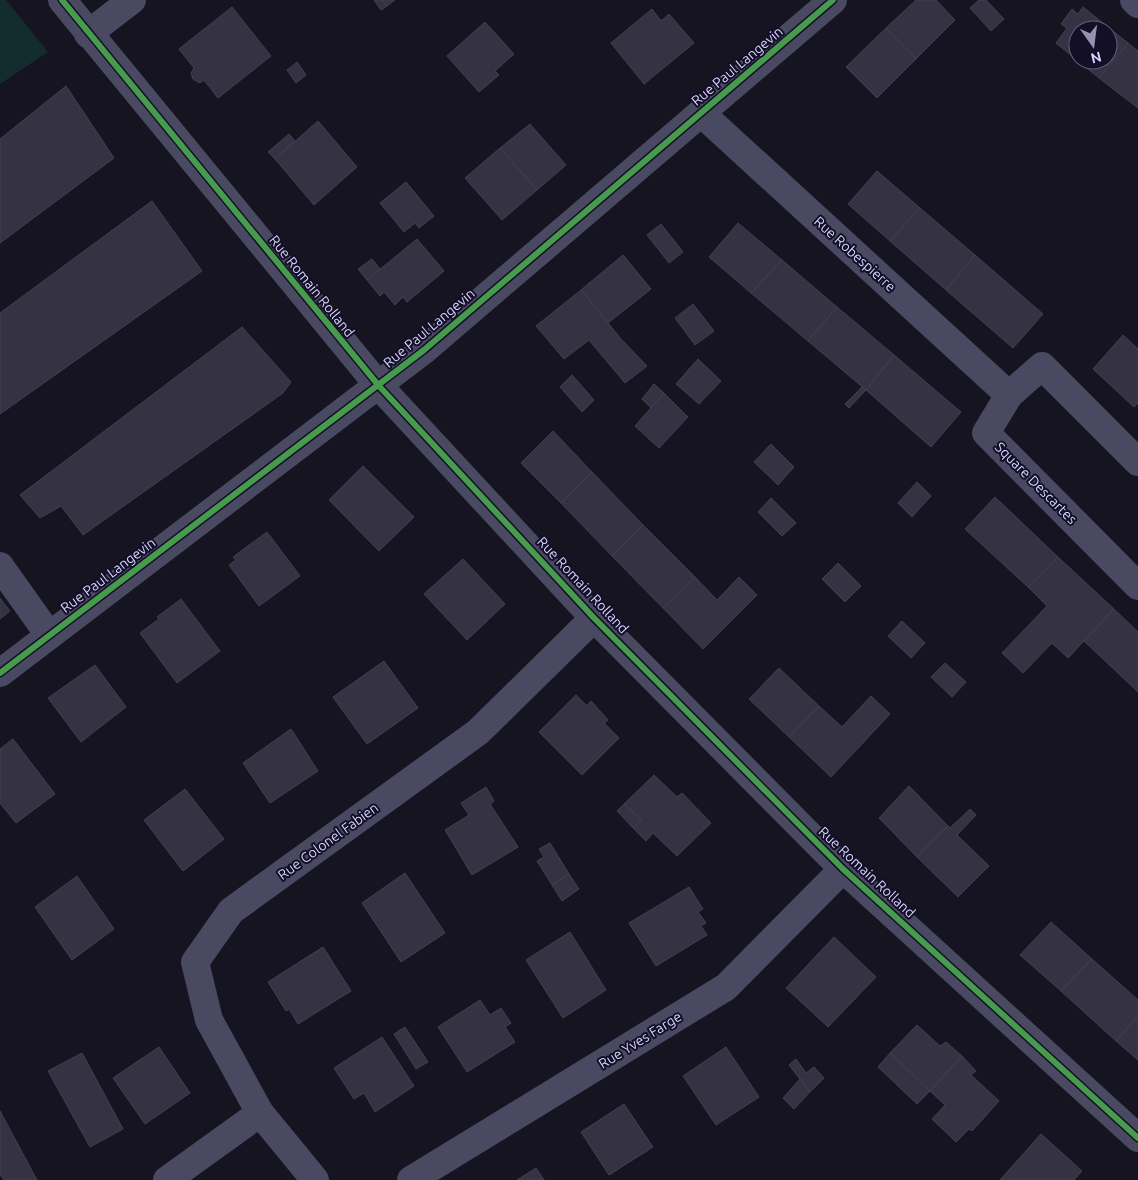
<svg xmlns="http://www.w3.org/2000/svg" width="1138" height="1180" viewBox="0 0 1138 1180" font-family="Ubuntu,sans-serif">
<style>
.green{fill:#132c2d}
.building{fill:#343243;stroke:#433f54;fill-rule:evenodd}
.lines{fill:none;stroke-linecap:round;stroke-linejoin:round}
.minor{stroke:#4a4962;stroke-width:28}
.cycleway-casing{stroke:#130f26;stroke-width:9}
.cycleway{stroke:#469c4c;stroke-width:6}
.labels{text-anchor:middle;dominant-baseline:central;stroke-width:4;stroke-linejoin:round;paint-order:stroke}
.street-label{font-size:14px;fill:#d9d4ff;stroke:#130f26}
</style>
<rect width="100%" height="100%" fill="#161421"/>
<path class="green" d="M0 0H6L48 52 0 84Z"/>
<g class="building">
<path d="M374 0H382L387 6 381 10Z"/>
<path d="M382 0H395L387 6Z"/>
<path d="M916 0H936L955 20 916 59 886 28Z"/>
<path d="M979 0H986L1004 19 991 31 970 8Z"/>
<path d="M232 7 271 56 218 98 204 80 200 83 193 79 191 73 194 68 179 49Z"/>
<path d="M1083 7 1128 43 1099 78 1056 43 1067 28 1061 24 1072 9 1078 14ZM1078 30H1108V60H1078Z"/>
<path d="M652 9 661 21 669 14 694 43 644 84 611 43Z"/>
<path d="M485 22 514 54 495 71 499 75 479 92 447 56Z"/>
<path d="M886 28 916 59 877 98 846 67Z"/>
<path d="M1128 43 1138 51V108L1099 78Z"/>
<path d="M297 62 306 75 296 83 287 70Z"/>
<path d="M66 86 114 158 0 243V139Z"/>
<path d="M318 121 357 167 314 205 275 159Z"/>
<path d="M530 124 566 165 537 190 500 148Z"/>
<path d="M289 134 295 141 275 159 268 152Z"/>
<path d="M500 148 537 190 502 220 465 178Z"/>
<path d="M877 171 920 208 890 241 848 204Z"/>
<path d="M406 182 434 216 419 228 415 223 404 232 380 203Z"/>
<path d="M152 201 202 271 0 414V313Z"/>
<path d="M920 208 975 255 946 290 890 241Z"/>
<path d="M738 223 782 260 751 293 709 257Z"/>
<path d="M661 224 683 252 669 263 647 235Z"/>
<path d="M417 239 444 271 407 302 403 297 395 305 384 292 380 296 367 280Z"/>
<path d="M623 255 651 289 608 323 581 290Z"/>
<path d="M975 255 1043 314 1013 348 946 290Z"/>
<path d="M372 259 380 269 367 280 358 269Z"/>
<path d="M782 260 837 307 808 341 751 293Z"/>
<path d="M581 290 621 339 647 366 625 383 589 340 564 359 536 326Z"/>
<path d="M693 304 714 331 695 345 675 318Z"/>
<path d="M837 307 894 355 866 390 808 341Z"/>
<path d="M242 327 291 382 283 393 83 535 61 506 40 518 20 495Z"/>
<path d="M1123 335 1138 349V403L1134 407 1093 369Z"/>
<path d="M894 355 961 412 931 447 866 390Z"/>
<path d="M698 359 721 381 699 404 676 384Z"/>
<path d="M572 375 594 400 582 412 560 387Z"/>
<path d="M654 384 664 393 651 408 642 399Z"/>
<path d="M862 387 866 390 849 408 845 404Z"/>
<path d="M664 393 688 417 659 448 635 426Z"/>
<path d="M553 431 592 472 561 503 521 463Z"/>
<path d="M771 444 794 467 778 485 754 462Z"/>
<path d="M363 466 414 517 379 551 329 500Z"/>
<path d="M592 472 643 525 612 556 561 503Z"/>
<path d="M917 482 931 496 912 517 898 503Z"/>
<path d="M995 497 1058 557 1028 587 965 529Z"/>
<path d="M771 498 796 523 782 536 758 512Z"/>
<path d="M643 525 695 577 663 608 612 556Z"/>
<path d="M267 532 300 576 259 606 229 565 236 560 233 557Z"/>
<path d="M1058 557 1114 609 1068 658 1052 643 1023 673 1002 653 1047 606 1028 587Z"/>
<path d="M463 559 505 604 467 640 424 594Z"/>
<path d="M838 563 861 586 845 602 822 579Z"/>
<path d="M695 577 717 600 739 577 757 595 703 649 663 608Z"/>
<path d="M0 598 10 611 0 619Z"/>
<path d="M181 599 220 651 177 683 140 633 159 619 157 617Z"/>
<path d="M1114 609 1138 632V692L1084 641Z"/>
<path d="M902 621 925 643 911 658 888 636Z"/>
<path d="M384 661 418 708 367 744 333 697Z"/>
<path d="M945 663 966 682 952 697 931 677Z"/>
<path d="M95 665 126 707 81 742 48 698Z"/>
<path d="M779 668 819 706 789 737 749 699Z"/>
<path d="M576 695 587 706 591 701 608 720 604 723 619 738 582 775 539 732Z"/>
<path d="M871 696 890 714 831 777 789 737 819 706 842 727Z"/>
<path d="M291 729 318 771 270 803 243 763Z"/>
<path d="M13 739 55 794 16 823 0 803V749Z"/>
<path d="M654 775 677 797 682 793 711 823 677 856 653 833 646 841 633 828 641 820 624 804Z"/>
<path d="M909 786 948 826 917 857 879 818Z"/>
<path d="M486 787 494 801 490 804 518 847 472 875 445 830 469 815 461 803Z"/>
<path d="M185 789 224 839 183 871 144 820Z"/>
<path d="M624 804 641 820 633 828 617 811Z"/>
<path d="M970 809 976 815 957 835 989 866 958 897 917 857 948 826 950 828Z"/>
<path d="M550 843 569 874 552 885 537 861 544 857 539 849Z"/>
<path d="M405 873 445 933 401 962 362 903Z"/>
<path d="M569 874 579 889 562 901 552 885Z"/>
<path d="M77 876 114 929 72 960 35 907Z"/>
<path d="M689 887 703 909 698 912 706 923 701 926 707 935 656 966 629 923Z"/>
<path d="M1051 922 1092 959 1061 991 1020 955Z"/>
<path d="M570 932 606 990 563 1018 526 960Z"/>
<path d="M834 937 876 977 828 1027 786 988Z"/>
<path d="M323 947 351 991 298 1024 289 1009 286 1011 268 982Z"/>
<path d="M1092 959 1138 1000V1016L1116 1041 1061 991Z"/>
<path d="M480 1000 490 1015 501 1008 511 1023 505 1027 515 1042 467 1072 438 1027Z"/>
<path d="M1138 1016V1060L1116 1041Z"/>
<path d="M917 1025 940 1046 946 1042 962 1056 930 1091 890 1053Z"/>
<path d="M405 1027 428 1062 416 1069 394 1034Z"/>
<path d="M382 1037 414 1086 375 1112 364 1093 354 1099 334 1068Z"/>
<path d="M159 1047 190 1093 145 1124 113 1078Z"/>
<path d="M726 1047 759 1097 716 1125 683 1076Z"/>
<path d="M82 1053 123 1129 90 1147 48 1071Z"/>
<path d="M890 1053 930 1091 917 1104 878 1067Z"/>
<path d="M962 1056 976 1071 971 1075 999 1101 972 1131 969 1129 956 1142 932 1119 945 1105 930 1091Z"/>
<path d="M796 1059 806 1073 814 1067 824 1078 810 1092 789 1065Z"/>
<path d="M800 1079 810 1092 794 1109 783 1098Z"/>
<path d="M624 1104 653 1147 609 1175 581 1132Z"/>
<path d="M0 1111 37 1180H4L1 1176 0 1173Z"/>
<path d="M1041 1134 1082 1171 1074 1180H1000Z"/>
<path d="M536 1168 544 1180H517Z"/>
</g>
<g class="lines">
<g class="minor">
<path d="M62 0 379 386 594 618 843 869 1138 1138"/>
<path d="M1134 0 1138 4"/>
<path d="M88 34 132 0"/>
<path d="M701 113 1009 395"/>
<path d="M1138 462 1042 366 1009 395 986 433 1138 586"/>
<path d="M0 566 49 635"/>
<path d="M0 673 424 350 833 0"/>
<path d="M167 1180 260 1113"/>
<path d="M315 1180 260 1113 209 1020 195 962 231 911 478 732 594 618"/>
<path d="M411 1180 726 987 843 869"/>
</g>
<defs>
<g id="cycleway">
<path d="M62 0 379 386 594 618 843 869 1138 1138"/>
<path d="M0 673 424 350 833 0"/>
</g>
</defs>
<use href="#cycleway" class="cycleway-casing"/>
<use href="#cycleway" class="cycleway"/>
</g>
<g class="labels">
<g class="street-label">
<text transform="translate(737 66) rotate(-40)">Rue Paul Langevin</text>
<text transform="translate(855 254) rotate(42)">Rue Robespierre</text>
<text transform="translate(312 286) rotate(51)">Rue Romain Rolland</text>
<text transform="translate(429 328) rotate(-40)">Rue Paul Langevin</text>
<text transform="translate(1036 483) rotate(45)">Square Descartes</text>
<text transform="translate(108 575) rotate(-37)">Rue Paul Langevin</text>
<text transform="translate(583 585) rotate(47)">Rue Romain Rolland</text>
<text transform="translate(328 841) rotate(-36)">Rue Colonel Fabien</text>
<text transform="translate(867 872) rotate(43)">Rue Romain Rolland</text>
<text transform="translate(640 1040) rotate(-32)">Rue Yves Farge</text>
</g>
</g>
<g transform="translate(1093 45) rotate(166)"><circle r="24" fill="#130f26" stroke="#625e7d"/>
<path d="M0-4L9 19L0 12L-9 19Z" fill="#9591b1"/>
<text y="-8" font-size="14" font-weight="bold" text-anchor="middle" fill="#d9d4ff">N</text>
</g>
</svg>
